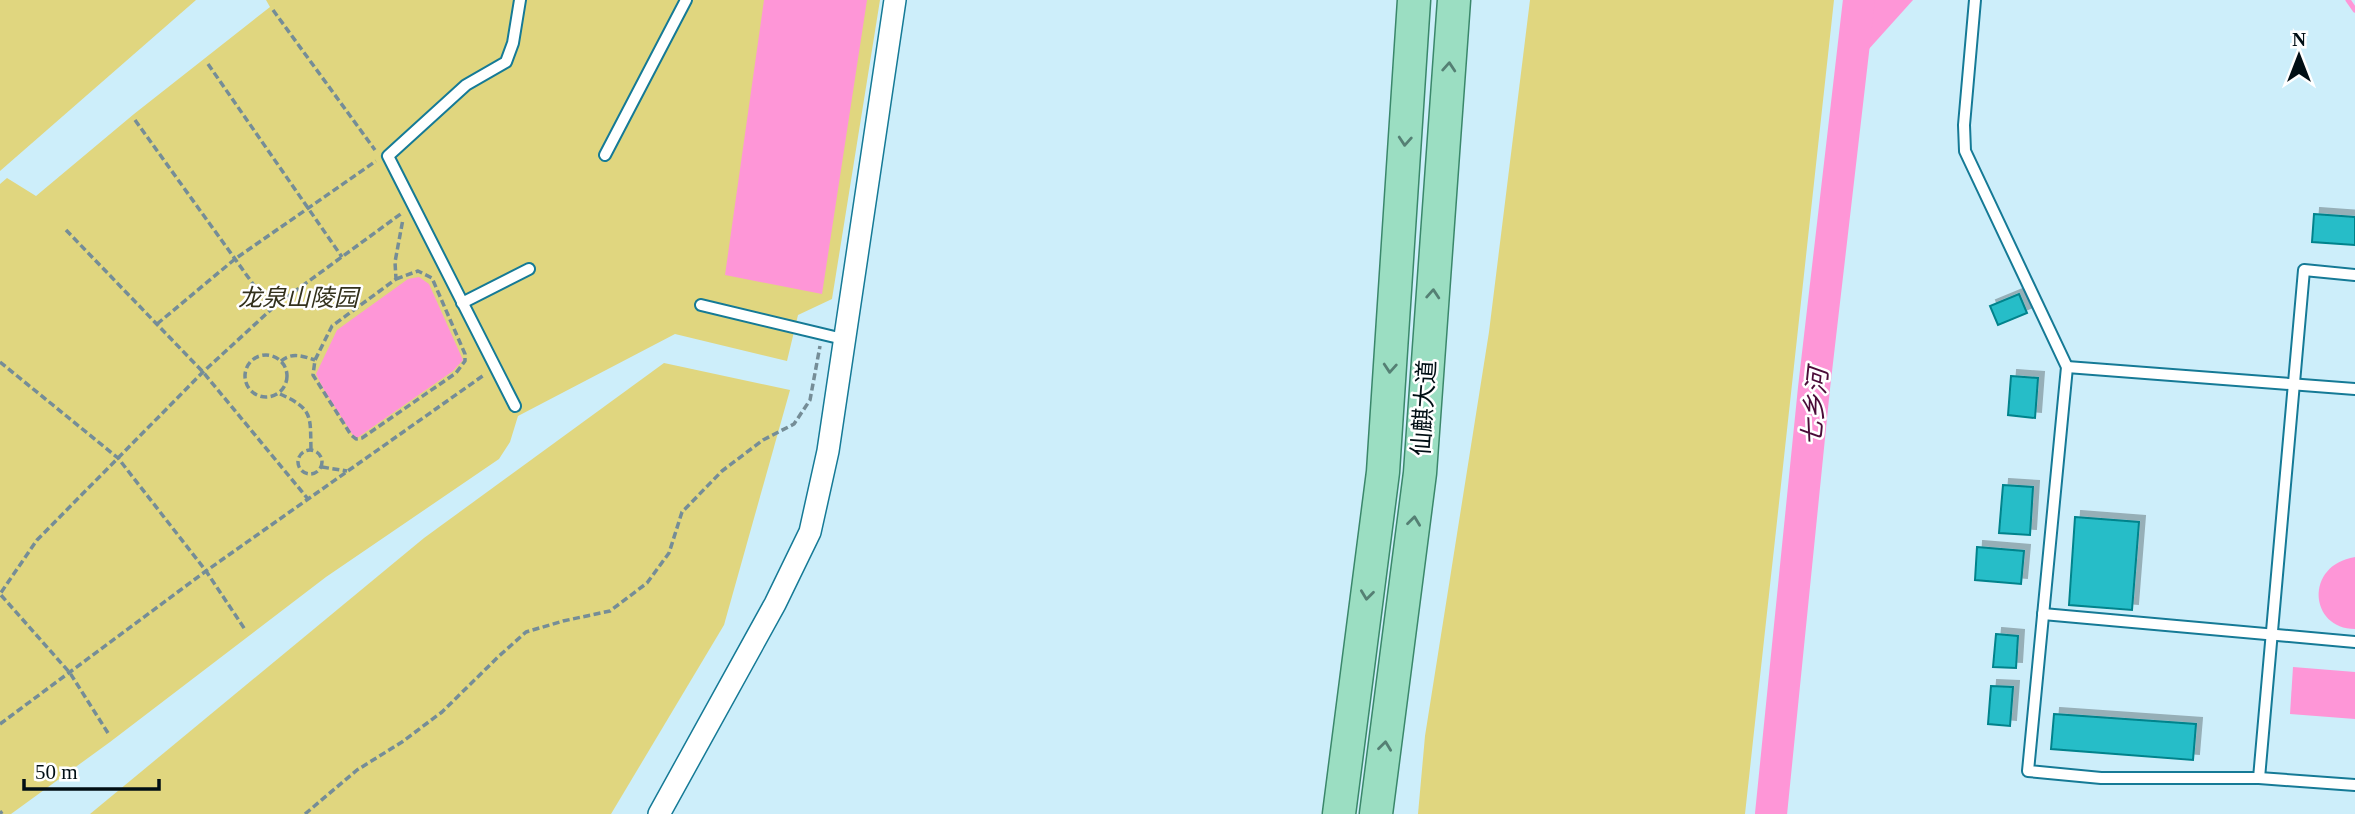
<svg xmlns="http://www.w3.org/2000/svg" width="2355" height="814" viewBox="0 0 2355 814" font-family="'Times New Roman','Noto Sans SC',serif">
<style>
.green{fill:#e0d67f}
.water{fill:#fe96d7}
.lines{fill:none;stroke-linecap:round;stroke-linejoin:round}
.stream{stroke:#fe96d7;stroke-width:5}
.river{stroke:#fe96d7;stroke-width:32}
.building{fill:#27bdc8;stroke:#00838c;stroke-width:2;filter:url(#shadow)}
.service-casing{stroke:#157a96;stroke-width:14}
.minor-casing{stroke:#157a96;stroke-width:24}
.primary-casing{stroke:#3a876a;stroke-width:35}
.path{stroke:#758d97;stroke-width:3.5;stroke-dasharray:7 3.5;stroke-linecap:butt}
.service{stroke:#fff;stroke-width:10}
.minor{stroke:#fff;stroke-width:21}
.primary{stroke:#9bdec2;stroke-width:32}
.oneway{stroke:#558074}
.labels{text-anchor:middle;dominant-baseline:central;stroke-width:5;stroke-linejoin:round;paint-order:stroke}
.park-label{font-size:24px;font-style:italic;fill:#33311c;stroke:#fff}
.street-label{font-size:24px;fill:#000e14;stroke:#fff}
.water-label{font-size:26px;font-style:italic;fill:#4b0b38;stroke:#fff}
</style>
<defs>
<filter id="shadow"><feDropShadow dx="6" dy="-6" stdDeviation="0" flood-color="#0004"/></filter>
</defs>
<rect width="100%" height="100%" fill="#cdeefa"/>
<g class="green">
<path d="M0 0H196L0 171Z"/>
<path d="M266 0H880L832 299 798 315 787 361 675 334 518 416 510 442 499 459 326 577 110 742 11 814H0V184L7 178 36 196 134 114 270 7Z"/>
<path d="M1530 0H1834L1745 814H1418L1425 736 1489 332Z"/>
<path d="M664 363 790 390 724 625 611 814H90L424 538Z"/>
</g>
<g class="water">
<path d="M764 0H867L822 294 725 275Z"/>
<path d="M1858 0H1913L1850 70Z"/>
<path d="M419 277 429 284 463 360 453 371 357 438 352 434 324 390 316 374 337 330 408 279Z"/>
<path d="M2355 557V629C2309 629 2304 565 2355 557Z"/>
<path d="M2293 667 2355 672V719L2290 714Z"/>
</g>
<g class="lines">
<path class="stream" d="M2348 0 2355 10"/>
<path class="river" d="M1771 814 1814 388 1859 0"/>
</g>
<g class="building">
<path d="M2314 214 2355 217V245L2312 242Z"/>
<path d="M2019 294 2027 313 1998 325 1990 306Z"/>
<path d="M2011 376 2038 378 2035 418 2008 415Z"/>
<path d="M2003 485 2033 487 2030 535 1999 533Z"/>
<path d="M2075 517 2139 522 2132 610 2069 605Z"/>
<path d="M1977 547 2024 551 2021 584 1975 580Z"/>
<path d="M1996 634 2018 636 2016 668 1993 667Z"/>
<path d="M1991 686 2013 687 2010 726 1988 724Z"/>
<path d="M2054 714 2196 724 2193 760 2051 749Z"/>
</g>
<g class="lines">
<defs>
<g id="service">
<path d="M1975 0 1964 125 1965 151 2067 367 2028 771 2101 778H2259L2355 785"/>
<path d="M605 155 686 0"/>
<path d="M462 303 529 269"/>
<path d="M701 305 843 339"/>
<path d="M2067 367 2355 389"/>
<path d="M515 406 388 156 466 85 506 62 513 43 520 0"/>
<path d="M2043 614 2355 642"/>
<path d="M2259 778 2304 270 2355 275"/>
</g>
<path id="minor" d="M659 814 775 604 810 532 828 451 895 0"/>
<g id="primary">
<path d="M1339 814 1383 472 1414 0"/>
<path d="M1376 814 1420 473 1454 0"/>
</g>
</defs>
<use href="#service" class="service-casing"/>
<use href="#minor" class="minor-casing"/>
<use href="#primary" class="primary-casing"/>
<g class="path">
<path d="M273 10 375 150"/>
<path d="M208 64 342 257"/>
<path d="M135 120 271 309"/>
<path d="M66 230 203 372 308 499"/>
<path d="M396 279 418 271 432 278 465 354V361L456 373 362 438 356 439 351 435 313 375 315 360 332 326 396 279 395 262 403 219"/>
<path d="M157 324 235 259 376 161"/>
<circle cx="266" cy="376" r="21"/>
<path d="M281 361C292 352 302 356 315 360"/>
<path d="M0 362 118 458 206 571 246 631"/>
<path d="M280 394C314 409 310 417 311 450"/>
<circle cx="310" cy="462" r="12"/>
<path d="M322 467 347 471"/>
<path d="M0 724 206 571 484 375"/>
<path d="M108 733 70 673 0 594 37 540 203 372 276 305 402 213"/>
<path d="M0 811 2 814"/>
<path d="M305 814 357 770 402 742 442 712 498 657 526 632 563 621 610 611 647 583 669 553 682 512 722 471 763 440 794 424 810 400 820 346"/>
</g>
<use href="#service" class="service"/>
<use href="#minor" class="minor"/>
<use href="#primary" class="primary"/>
</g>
<defs><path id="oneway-chevron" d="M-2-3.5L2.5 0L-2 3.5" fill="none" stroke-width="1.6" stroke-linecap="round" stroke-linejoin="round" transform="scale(1.75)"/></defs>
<g class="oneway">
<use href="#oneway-chevron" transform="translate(1449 67) rotate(-86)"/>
<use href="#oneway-chevron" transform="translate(1405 141) rotate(94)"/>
<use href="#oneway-chevron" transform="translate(1433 294) rotate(-86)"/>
<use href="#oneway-chevron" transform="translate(1390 368) rotate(94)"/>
<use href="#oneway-chevron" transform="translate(1414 521) rotate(-83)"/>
<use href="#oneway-chevron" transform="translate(1367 595) rotate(97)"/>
<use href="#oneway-chevron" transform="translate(1385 746) rotate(-83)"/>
</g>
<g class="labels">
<g class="park-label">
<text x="298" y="298">龙泉山陵园</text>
</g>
<g class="street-label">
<text transform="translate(1424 408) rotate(-86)">仙麒大道</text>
</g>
<g class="water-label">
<text transform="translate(1815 407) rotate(-84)">七乡河</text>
</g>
</g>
<g transform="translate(2299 56)" stroke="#ffffff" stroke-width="5" paint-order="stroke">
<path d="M0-5L12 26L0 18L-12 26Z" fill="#000e14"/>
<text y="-10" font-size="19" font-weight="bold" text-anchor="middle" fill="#000e14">N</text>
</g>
<path d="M24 779v10h135v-10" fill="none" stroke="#000e14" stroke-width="3.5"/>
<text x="35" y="779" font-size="21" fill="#000e14" stroke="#ffffff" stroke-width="5" paint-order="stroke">50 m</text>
</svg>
